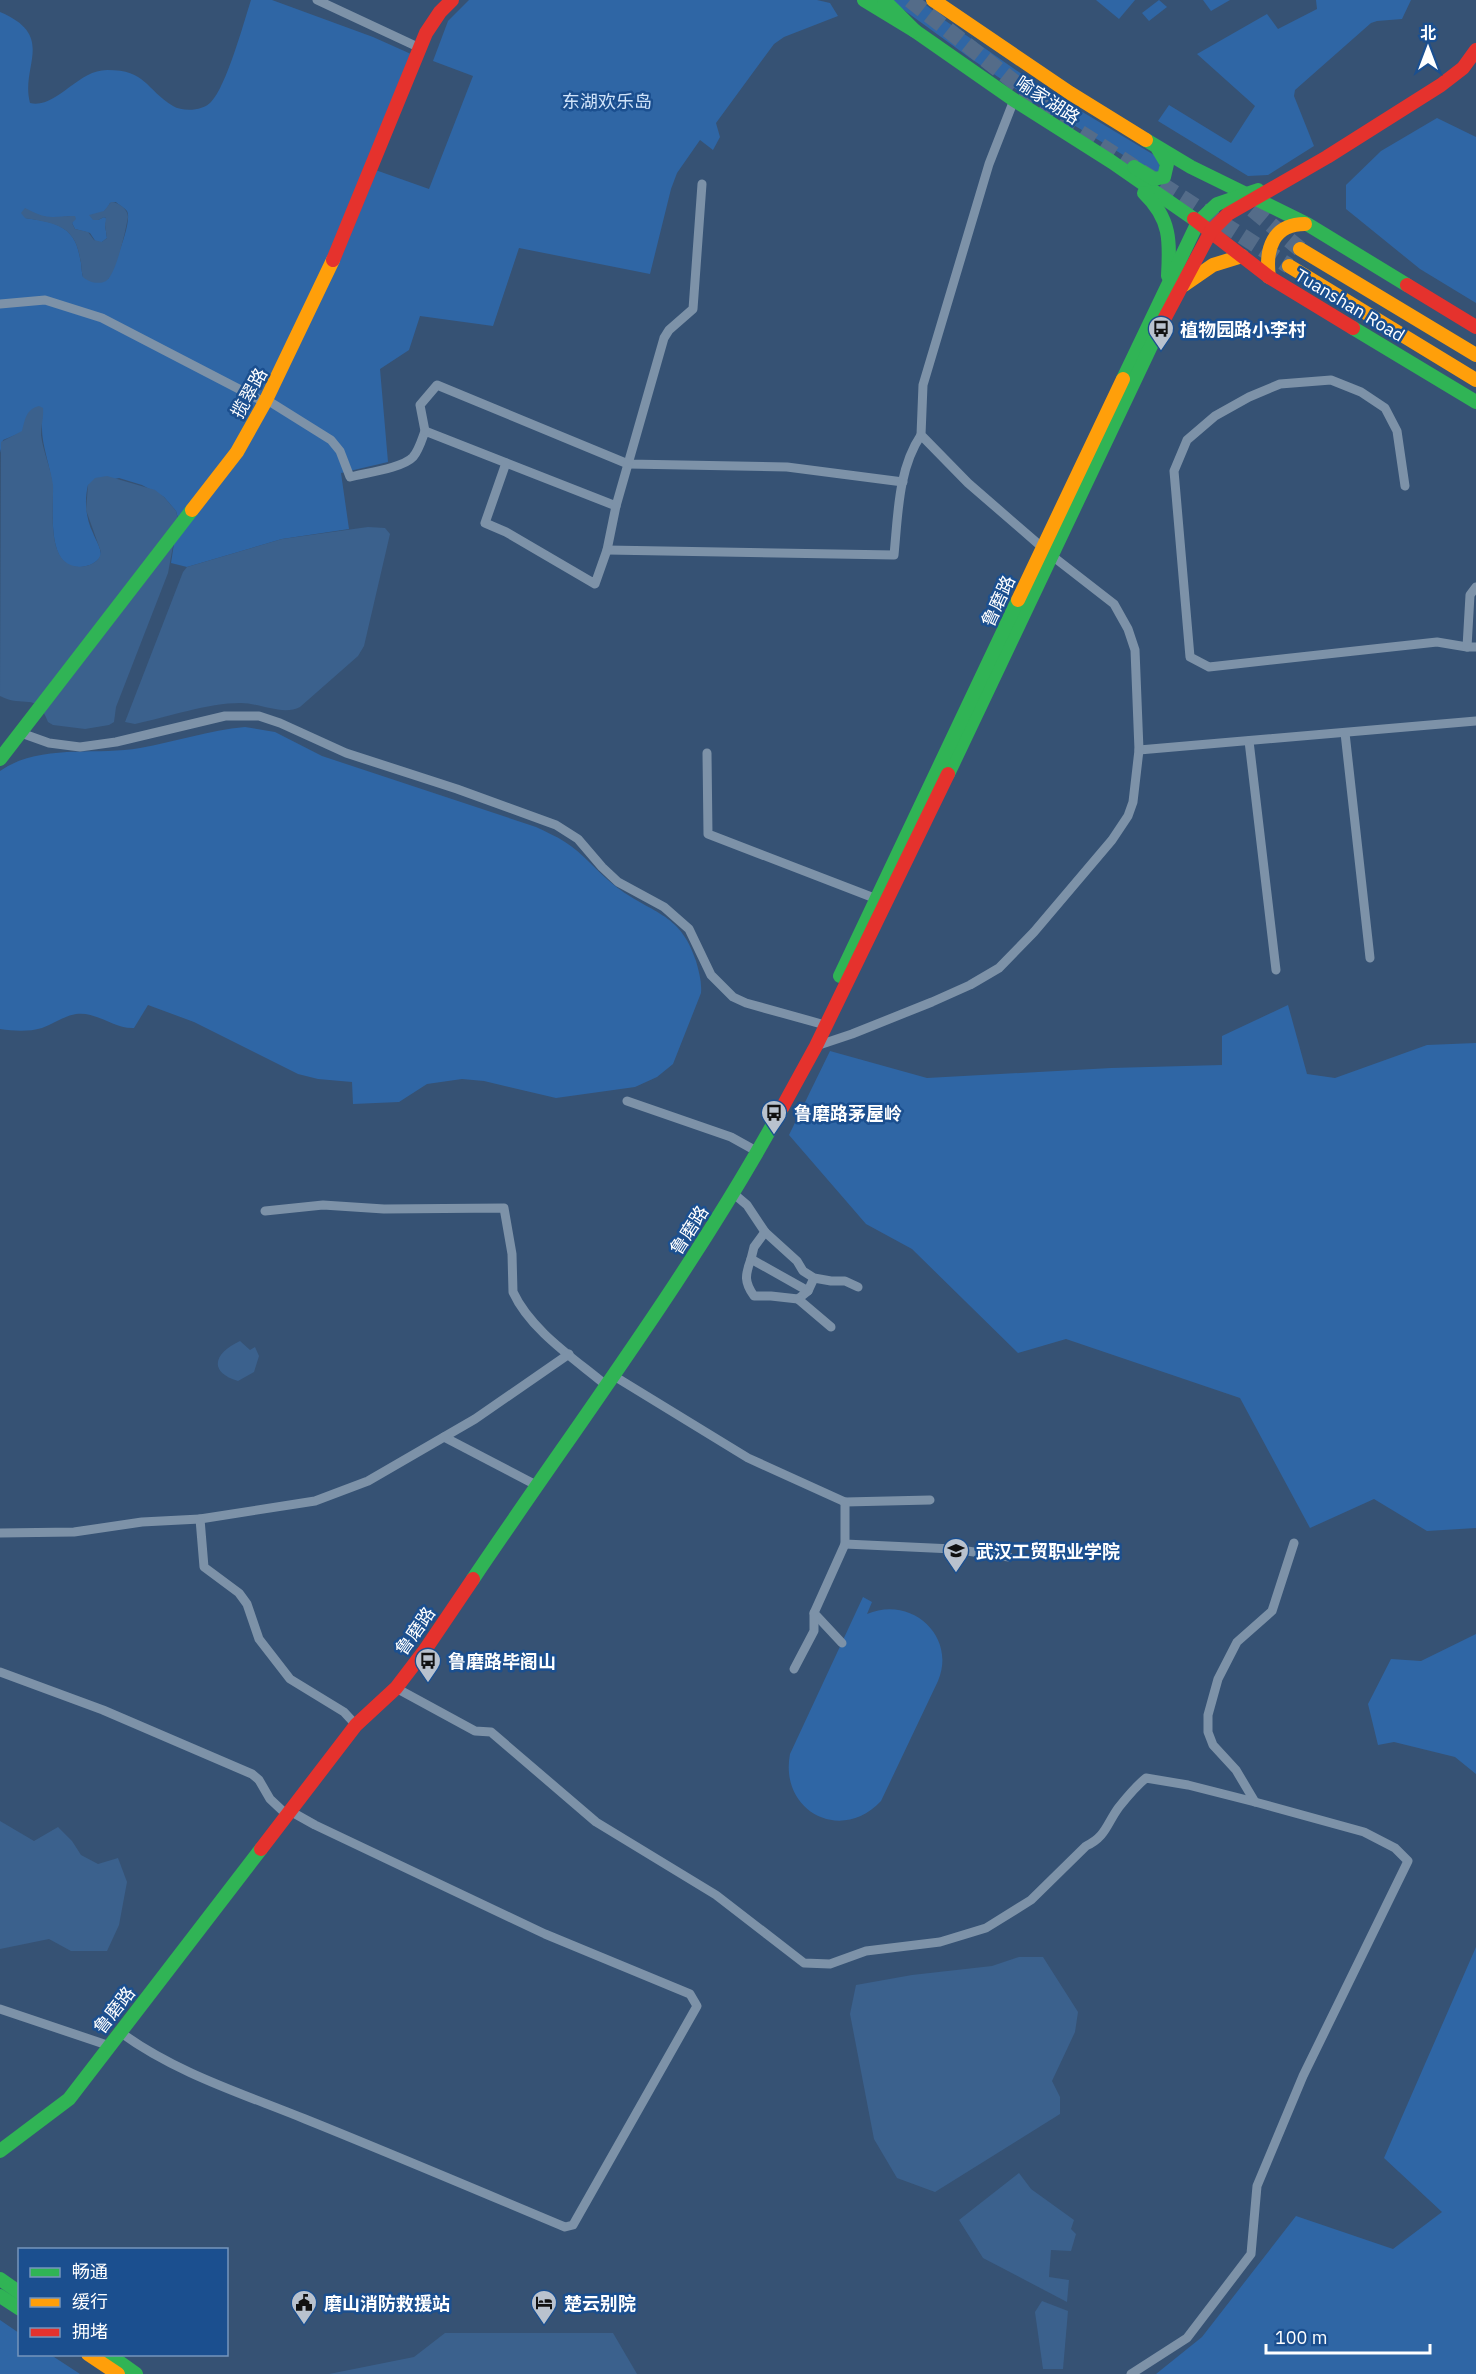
<svg xmlns="http://www.w3.org/2000/svg" width="1476" height="2374" viewBox="0 0 1476 2374" font-family="'IBM Plex Sans','Noto Sans SC',sans-serif">
<style>
.green{fill:#2f66a5;fill-rule:evenodd}
.water{fill:#3b618d}
.lines{fill:none;stroke-linecap:round;stroke-linejoin:round}
.highway-tunnel{stroke:#546c89;stroke-width:16;stroke-dasharray:16 8;stroke-linecap:butt}
.street{stroke:#7d92a8;stroke-width:9}
.fast{stroke:#30b455;stroke-width:14}
.slow{stroke:#ff9f0a;stroke-width:14}
.jam{stroke:#e5322d;stroke-width:14}
.labels{text-anchor:middle;dominant-baseline:central;stroke-width:5;stroke-linejoin:round;paint-order:stroke}
.street-label{font-size:18px;fill:#fff;stroke:#1b4f8f}
.park-label{font-size:18px;fill:#cfe3fa;stroke:#1b4f8f}
.poi-label{font-size:18px;font-weight:bold;fill:#fff;stroke:#1b4f8f;text-anchor:start}
</style>
<rect width="100%" height="100%" fill="#365274"/>
<g class="green">
<path d="M251 0H272L373 37 411 54 367 167 429 189 473 76 433 61 448 21 469 0H817L830 3 838 16 784 37 774 44 716 123 720 137 713 150 700 140 677 173 671 189 650 274 519 248 493 326 420 316 409 350 380 369 388 462 341 473 349 529 282 539 187 567 171 563 178 518 176 511 164 497 142 485 119 478 88 485C84 501 86 519 93 533 96 541 101 547 101 556 96 563 90 566 81 567 44 570 55 505 52 484 50 463 41 445 42 424L3 440 0 453V12C57 36 20 66 30 103 57 109 77 70 107 70 147 70 145 89 173 106 183 112 203 111 211 102 226 87 244 22 251 0ZM116 202C119 205 125 208 127 211 133 222 113 268 108 279L83 277C81 271 82 265 80 258 75 225 54 222 25 218L33 214 50 218 75 216 72 223 75 229 90 233 96 242H102L107 238 105 225 107 219 104 217 98 220C101 213 107 210 110 203Z"/>
<path d="M890 0H920L943 19 1036 84 1159 158 1160 171 1153 173 1029 98 970 58Z"/>
<path d="M1096 0H1135L1119 19Z"/>
<path d="M1159 0 1167 7 1149 21 1142 13Z"/>
<path d="M1203 0H1230L1211 11Z"/>
<path d="M1316 0H1411L1402 19 1377 21 1371 23 1295 90 1294 96 1314 146 1268 175 1248 176 1158 121 1169 105 1231 143 1255 106 1197 54 1267 14 1278 29 1317 9Z"/>
<path d="M1437 118 1476 137V303L1420 269 1346 209V185L1381 151Z"/>
<path d="M245 727 275 732 322 756 536 827C546 832 556 836 565 842 583 853 597 872 614 885 650 914 680 911 696 961 699 972 702 982 701 993L673 1064 657 1077 635 1087 556 1098 484 1081 462 1079 427 1084 399 1102 353 1104 352 1082 318 1079 298 1074 194 1022 148 1005 134 1028C113 1029 97 1011 76 1014 64 1016 53 1024 42 1028 28 1032 14 1031 0 1029V771C40 743 95 756 140 748 175 742 209 730 245 727Z"/>
<path d="M1288 1005 1307 1074 1335 1078 1427 1045 1476 1043V1528L1427 1531 1374 1499 1310 1528 1240 1398 1066 1339 1018 1353 912 1249 866 1224 789 1135 830 1051 927 1078 1111 1068 1222 1065V1036Z"/>
<path d="M863 1597 872 1602 867 1614C911 1595 957 1636 938 1681L881 1801C841 1844 779 1811 790 1754Z"/>
<path d="M1476 1634V1774L1455 1757 1394 1742 1378 1745 1368 1704 1391 1659 1421 1661Z"/>
<path d="M1476 1947V2374H1156L1202 2337 1296 2216 1393 2249 1442 2212 1384 2158Z"/>
<path d="M0 2320 19 2333 20 2354 51 2355 80 2374H0Z"/>
</g>
<g class="water">
<path d="M111 202C118 202 128 209 128 217 126 229 116 275 106 281 99 285 88 282 83 277 81 271 82 265 80 258 75 225 54 223 25 218L21 213 25 208C50 221 49 216 75 216L76 219 72 223 75 229 88 232 94 240 102 242 107 238 105 225 106 218 104 217 98 220H93L89 215 104 211Z"/>
<path d="M39 406 43 408C44 417 41 426 41 435 43 452 51 468 53 485 54 509 44 574 86 566 94 564 100 560 101 552L86 510 88 485 95 478 107 476 155 490 164 497 176 511 178 519 168 573 116 707 114 722 109 725 85 729 53 725 48 722C36 690 24 709 0 696L1 442 22 431C25 420 26 409 39 406Z"/>
<path d="M368 527 385 528 390 534 364 646 358 656 300 707C283 716 259 703 241 703 207 703 168 717 135 724L125 722 183 572 187 567 282 539Z"/>
<path d="M240 1341 250 1350 255 1347 259 1356 254 1372 238 1381C206 1371 216 1352 240 1341Z"/>
<path d="M0 1821 34 1841 58 1827 72 1841 81 1855 98 1864 118 1858 127 1882 119 1925 107 1951H71L49 1939 0 1949Z"/>
<path d="M1019 1957H1043L1078 2012 1075 2032 1052 2081 1060 2097V2114L935 2192 897 2178 874 2139 850 2014 856 1985 912 1975 992 1966Z"/>
<path d="M1019 2173 1031 2189 1074 2220 1071 2229 1076 2234 1071 2251 1051 2250 1049 2277 1069 2280 1067 2302 983 2258 959 2220Z"/>
<path d="M1042 2301 1068 2311 1063 2369H1043L1035 2312Z"/>
<path d="M445 2333H613L637 2374H329L414 2357Z"/>
</g>
<g class="lines">
<g class="highway-tunnel">
<path d="M910 0 1070 126 1289 266"/>
<path d="M1234 194 1300 249"/>
</g>
<g class="street">
<path d="M317 0 420 48"/>
<path d="M0 304 45 300 102 318 266 403"/>
<path d="M267 400 331 440 340 451 350 477C365 473 403 468 413 457 419 450 422 439 425 431L616 506"/>
<path d="M425 431 420 405 437 385 628 464 787 467 903 482"/>
<path d="M506 463 485 523 506 532 595 584 607 550 616 506 664 338 669 330 693 309 702 184"/>
<path d="M1405 486 1397 431 1385 408 1361 392 1331 380 1280 384 1249 397 1215 416 1187 440 1174 471 1190 657 1209 667 1437 642 1467 647"/>
<path d="M607 550 894 555C898 515 898 469 921 435"/>
<path d="M1476 587 1470 595 1467 647H1476"/>
<path d="M21 733 49 743 80 747 116 742 225 716H259L280 723 346 753 457 789 556 825 578 839 602 867 618 882 664 907 689 929 711 975 733 997 746 1003 825 1025"/>
<path d="M1345 733 1370 958"/>
<path d="M1249 741 1276 970"/>
<path d="M1139 750 1476 721"/>
<path d="M707 753 708 834 882 901"/>
<path d="M816 1046 852 1034 932 1002 970 985 999 968 1034 932 1112 840 1128 816 1133 802 1139 750 1135 650 1128 629 1114 604 1051 555 968 483 921 435 923 385 989 164 1014 100"/>
<path d="M627 1101 731 1137 758 1152"/>
<path d="M734 1194 747 1205 765 1232 797 1261 803 1271 814 1278 831 1281H845L858 1287"/>
<path d="M265 1211 323 1205 384 1209 504 1208 512 1254 513 1292C531 1331 575 1359 607 1386"/>
<path d="M765 1232 754 1247 751 1259 808 1291 814 1278"/>
<path d="M751 1259C745 1275 744 1282 754 1296H771L798 1299 808 1291"/>
<path d="M798 1299 831 1327"/>
<path d="M614 1376 748 1458 845 1502 930 1500"/>
<path d="M444 1437 536 1485"/>
<path d="M845 1502V1544L953 1549 1009 1557"/>
<path d="M200 1519 315 1501 368 1481 475 1419 569 1354"/>
<path d="M0 1533 74 1532 142 1522 200 1519 204 1567 239 1593 247 1604 259 1639 290 1679 344 1712 356 1725"/>
<path d="M842 1643 814 1613 845 1544"/>
<path d="M794 1669 814 1631V1613"/>
<path d="M0 1672 103 1710 252 1774 259 1780 270 1799 287 1815"/>
<path d="M396 1688 475 1731 491 1732 596 1822 716 1895 804 1963 830 1964 866 1951 940 1942 986 1928 1031 1900 1086 1846C1106 1837 1107 1823 1119 1807 1127 1797 1136 1786 1146 1778L1188 1785 1255 1802 1364 1832 1395 1848 1408 1861 1303 2076 1257 2186 1251 2254 1187 2338 1131 2374"/>
<path d="M1255 1802 1236 1770 1213 1745 1208 1732V1715L1218 1679 1237 1642 1272 1611 1294 1543"/>
<path d="M0 2009 110 2046"/>
<path d="M120 2032C176 2073 241 2093 305 2119 392 2154 479 2191 565 2227L573 2225 697 2006 690 1994 545 1934 315 1825 290 1811"/>
</g>
<g class="fast">
<path d="M864 0 915 31 1014 100 1112 162 1194 219"/>
<path d="M884 0 915 31"/>
<path d="M1146 140 1191 167 1307 224 1407 285"/>
<path d="M1134 167 1154 179 1164 177 1167 164 1158 149"/>
<path d="M1144 193C1171 219 1170 241 1168 276"/>
<path d="M1353 328 1476 402"/>
<path d="M1123 379 1198 222 1217 204 1258 190"/>
<path d="M0 759 192 510"/>
<path d="M948 774 1160 327"/>
<path d="M840 976 1018 600"/>
<path d="M473 1579C578 1423 691 1274 782 1108"/>
<path d="M0 2151 69 2099 261 1849"/>
<path d="M0 2279 20 2293"/>
<path d="M0 2296 20 2309"/>
<path d="M108 2354 136 2374"/>
</g>
<g class="slow">
<path d="M933 0 1070 93 1146 140"/>
<path d="M1300 249 1476 355"/>
<path d="M1289 266 1476 380"/>
<path d="M1269 277C1265 249 1273 224 1305 224"/>
<path d="M1184 285 1213 265 1242 256"/>
<path d="M192 510 237 452 265 402 333 260"/>
<path d="M1018 600 1123 379"/>
<path d="M88 2354 118 2374"/>
</g>
<g class="jam">
<path d="M1194 219 1269 277 1353 328"/>
<path d="M333 260 426 33 440 12 452 0"/>
<path d="M1407 285 1476 327"/>
<path d="M1160 327 1211 231 1228 214 1327 157 1441 85 1463 68 1476 50"/>
<path d="M782 1108 816 1046 948 774"/>
<path d="M261 1849 356 1725 396 1688 425 1650 473 1579"/>
</g>
</g>
<defs>
<symbol id="bus-pin" viewBox="-11 -11 22 30"><path d="M0 17L-7.5 6A9.5 9.5 0 1 1 7.5 6Z" fill="#b9c2ce" stroke="#1b4f8f"/><path d="M-5-6H5V4H4V6H2V4H-2V6H-4V4H-5ZM-3.5-4V0h7V-4ZM-3.5 1.2v1.5H-2V1.2ZM2 1.2v1.5H3.5V1.2Z" fill="#111"/></symbol>
<symbol id="university-pin" viewBox="-11 -11 22 30"><path d="M0 17L-7.5 6A9.5 9.5 0 1 1 7.5 6Z" fill="#b9c2ce" stroke="#1b4f8f"/><path d="M0-5L7-2L0 1L-7-2ZM-4 1L0 2.5L4 1V4Q0 6-4 4Z" fill="#111"/></symbol>
<symbol id="civic-pin" viewBox="-11 -11 22 30"><path d="M0 17L-7.5 6A9.5 9.5 0 1 1 7.5 6Z" fill="#b9c2ce" stroke="#1b4f8f"/><path d="M-.6-6.5H3V-4.5H.6V-3L4-1V1h2V6H-6V1h2V-1L-.6-3ZM-1.2 2.5V6h2.4V2.5Z" fill="#111"/></symbol>
<symbol id="hotel-pin" viewBox="-11 -11 22 30"><path d="M0 17L-7.5 6A9.5 9.5 0 1 1 7.5 6Z" fill="#b9c2ce" stroke="#1b4f8f"/><path d="M-6-4.5h1.5V1H6V5H4.5V3h-9V5H-6ZM-4 0a1.8 1.8 0 1 1 3.6 0ZM.5 0V-2.5h3Q6-2.5 6 0Z" fill="#111"/></symbol>
</defs>
<g fill-rule="evenodd">
<use href="#bus-pin" x="1146" y="314" width="30" height="40"/>
<use href="#bus-pin" x="759" y="1098" width="30" height="40"/>
<use href="#university-pin" x="941" y="1536" width="30" height="40"/>
<use href="#bus-pin" x="413" y="1646" width="30" height="40"/>
<use href="#civic-pin" x="289" y="2288" width="30" height="40"/>
<use href="#hotel-pin" x="529" y="2288" width="30" height="40"/>
</g>
<g class="labels">
<g class="street-label">
<text transform="translate(1048 100) rotate(33)">喻家湖路</text>
<text transform="translate(1350 305) rotate(31)">Tuanshan Road</text>
<text transform="translate(249 393) rotate(-61)">揽翠路</text>
<text transform="translate(998 601) rotate(-65)">鲁磨路</text>
<text transform="translate(689 1230) rotate(-57)">鲁磨路</text>
<text transform="translate(415 1631) rotate(-55)">鲁磨路</text>
<text transform="translate(114 2010) rotate(-52)">鲁磨路</text>
</g>
<g class="park-label">
<text x="607" y="101">东湖欢乐岛</text>
</g>
<g class="poi-label">
<text x="1180" y="329">植物园路小李村</text>
<text x="794" y="1113">鲁磨路茅屋岭</text>
<text x="976" y="1551">武汉工贸职业学院</text>
<text x="448" y="1661">鲁磨路毕阁山</text>
<text x="324" y="2303">磨山消防救援站</text>
<text x="564" y="2303">楚云别院</text>
</g>
</g>
<rect x="18" y="2248" width="210" height="108" fill="#1b4f8f" stroke="#7695bc" stroke-width="1.5"/>
<rect x="30" y="2268" width="30" height="9" fill="#30b455" stroke="#7695bc" stroke-width="1.5"/>
<text x="72" y="2278" font-size="18" fill="#ffffff">畅通</text>
<rect x="30" y="2298" width="30" height="9" fill="#ff9f0a" stroke="#7695bc" stroke-width="1.5"/>
<text x="72" y="2308" font-size="18" fill="#ffffff">缓行</text>
<rect x="30" y="2328" width="30" height="9" fill="#e5322d" stroke="#7695bc" stroke-width="1.5"/>
<text x="72" y="2338" font-size="18" fill="#ffffff">拥堵</text>
<g transform="translate(1428 48)" stroke="#1b4f8f" stroke-width="4.5" paint-order="stroke">
<path d="M0-4.5L10 22L0 15L-10 22Z" fill="#ffffff"/>
<text y="-9" font-size="16" font-weight="bold" text-anchor="middle" fill="#ffffff">北</text>
</g>
<path d="M1266 2344v9h164v-9" fill="none" stroke="#ffffff" stroke-width="3"/>
<text x="1275" y="2344" font-size="18" fill="#ffffff" stroke="#1b4f8f" stroke-width="4.5" paint-order="stroke">100 m</text>
</svg>
